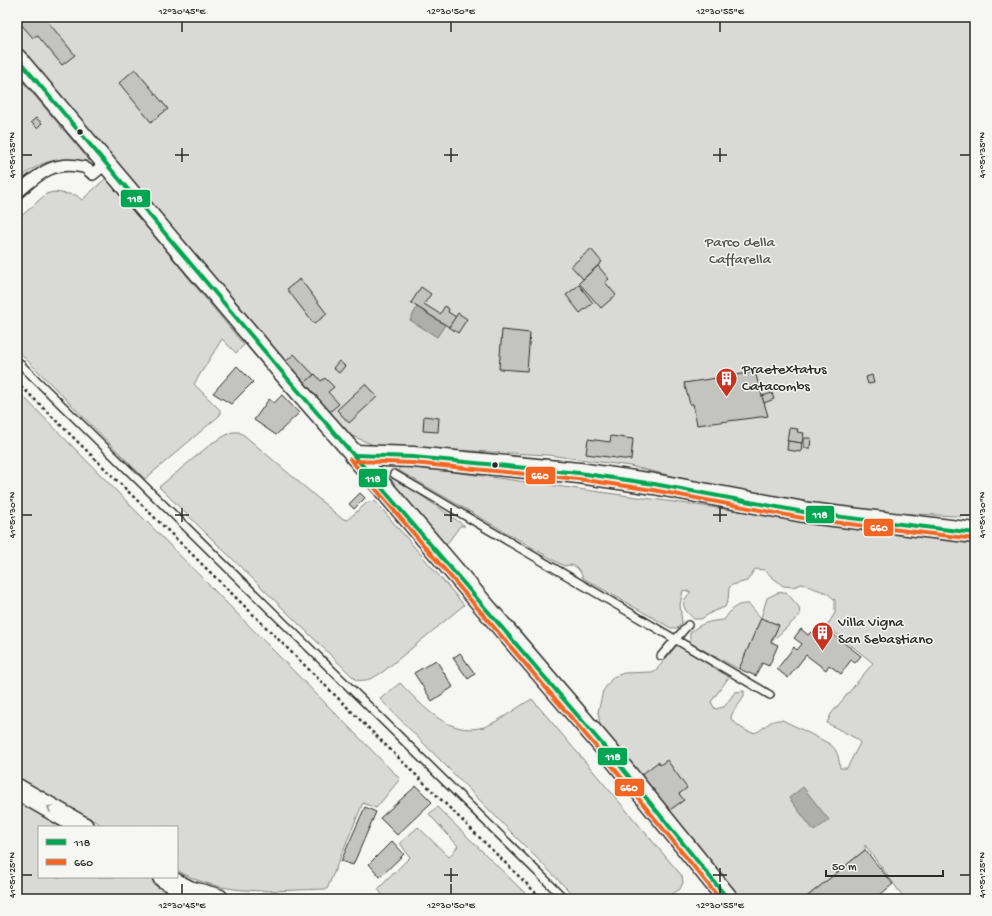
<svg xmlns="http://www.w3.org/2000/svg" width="992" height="916" viewBox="0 0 992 916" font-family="'Gochi Hand',sans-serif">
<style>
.green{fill:#d9d9d5;stroke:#828280}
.water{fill:#aeaeab;stroke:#7a7a78}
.building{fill:#c3c3c0;stroke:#2b2b2b}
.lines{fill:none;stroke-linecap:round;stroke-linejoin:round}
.service-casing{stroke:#2b2b2b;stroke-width:10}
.pedestrian-casing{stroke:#2b2b2b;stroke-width:14}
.tertiary-casing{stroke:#2b2b2b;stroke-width:21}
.secondary-casing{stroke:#2b2b2b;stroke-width:23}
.path{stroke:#2b2b2b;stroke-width:2.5;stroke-dasharray:3 3;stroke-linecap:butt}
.service{stroke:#f6f6f2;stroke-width:7}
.pedestrian{stroke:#f6f6f2;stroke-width:11}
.tertiary{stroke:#f6f6f2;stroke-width:18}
.secondary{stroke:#f6f6f2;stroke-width:20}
.bus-1-casing{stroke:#f6f6f2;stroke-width:7}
.bus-2-casing{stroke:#f6f6f2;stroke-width:7}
.bus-1{stroke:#00a651;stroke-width:4}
.bus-2{stroke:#f26522;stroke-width:4}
.oneway{stroke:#90908e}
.ticks{fill:none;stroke:#2b2b2b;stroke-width:1.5}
.bus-dot{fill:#2b2b2b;stroke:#f6f6f2;stroke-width:1.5}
.labels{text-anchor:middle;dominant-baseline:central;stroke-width:3;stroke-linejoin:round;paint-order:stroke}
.park-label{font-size:15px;fill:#565656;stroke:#f6f6f2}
.poi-label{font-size:15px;fill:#2b2b2b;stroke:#f6f6f2;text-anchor:start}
.line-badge{stroke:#f6f6f2;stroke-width:1.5}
.badge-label{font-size:11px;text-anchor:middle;font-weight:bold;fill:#fff}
.neatline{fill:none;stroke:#2b2b2b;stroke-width:1.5}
.ticks-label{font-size:10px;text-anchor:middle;fill:#2b2b2b}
</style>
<rect width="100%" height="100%" fill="#f6f6f2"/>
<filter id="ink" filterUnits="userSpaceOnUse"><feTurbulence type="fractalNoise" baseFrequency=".025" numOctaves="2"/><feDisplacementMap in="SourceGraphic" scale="8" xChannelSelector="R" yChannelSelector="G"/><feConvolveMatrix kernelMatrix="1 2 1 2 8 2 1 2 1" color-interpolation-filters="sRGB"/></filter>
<g filter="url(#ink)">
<g class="green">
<path d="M17 17H975V517L856 511 693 481 630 466 548 455 376 446 350 435 253 328 17 45Z"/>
<path d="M17 75 90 161C54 160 46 156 17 181Z"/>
<path d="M106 178 244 345 236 353 222 339 194 384 220 410V415L145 479 17 350V220L46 194 53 192 76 195 82 200Z"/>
<path d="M17 390 400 779 376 808 363 803 327 889C275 890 223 898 177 870V827H105L17 778Z"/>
<path d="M232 432H239L245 436 341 518 347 520 368 502 375 501 464 605 384 671C375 677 367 682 356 680L159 487 212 443Z"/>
<path d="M402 465 975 543V899H905L865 845V850L804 899H738L664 814 683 800 659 762 637 778 600 726 598 712 603 691 613 677 624 673 652 672 657 669 677 645 729 677 711 702 715 709 724 707 735 692 744 691C746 702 731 708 731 719 763 750 759 718 782 720 785 721 829 743 831 745 838 751 839 759 840 768H847L860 743 857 739 827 723 831 714 873 663 827 626 835 613V600L827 593 802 584 793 587 783 586 764 570 755 569 747 581 732 585 729 588 728 600 725 607 714 611 701 619H694C683 609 679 603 691 592L683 590 680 605 682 623 677 628H671L583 578C579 568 575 563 564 566L398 470Z"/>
<path d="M393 476 465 526H460L444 548 389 485Z"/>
<path d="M786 592 799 607 800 615 771 642 779 625 739 669 690 643V633C700 623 710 621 724 620 731 610 735 603 749 604L761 618 767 598 777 593Z"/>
<path d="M400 683C423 706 448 737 484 727 497 723 519 706 532 699L682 876 683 883 680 889 665 899H577L380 699Z"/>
<path d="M17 797 55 817 59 827H39V877H154L198 899H17V834L19 833 17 832Z"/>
<path d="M437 807 531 899H400L383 896 378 889 410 857 400 843 418 827 449 857 458 846 429 814Z"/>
</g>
<g class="water">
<path d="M417 307 445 325 437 337 410 320Z"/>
<path d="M803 787 829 820 814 831 789 798Z"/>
</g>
<g class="building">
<path d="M27 17H44L75 55 62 65 37 35 33 38 20 23Z"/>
<path d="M135 69 168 109 151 122 119 83Z"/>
<path d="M36 118 42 123 37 128 31 122Z"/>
<path d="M591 249 602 262 583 279 571 266Z"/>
<path d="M598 266 609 279 605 282 616 295 601 308 579 283Z"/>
<path d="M300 279 327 314 314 324 287 289Z"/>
<path d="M579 285 593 303 580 313 566 295Z"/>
<path d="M421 287 431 294 424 304 440 314 445 306 449 309 448 312 456 317 449 327 411 303Z"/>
<path d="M458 313 467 319 458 333 449 327Z"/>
<path d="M502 330 530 333 527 371 499 369Z"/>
<path d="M294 354 314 375 302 385 283 364Z"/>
<path d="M339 361 345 366 339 373 333 368Z"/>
<path d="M237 366 253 382 231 404 213 393Z"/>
<path d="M755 372 768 416 697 425 693 404H690L684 383Z"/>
<path d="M315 374 321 381 325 378 334 387 328 392 339 404 327 414 302 385Z"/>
<path d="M872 375 874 383 868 384 866 377Z"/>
<path d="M365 384 377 397 349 423 337 410Z"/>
<path d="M772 393 774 399 764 403 762 396Z"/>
<path d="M282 395 299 413 276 435 254 420 269 399 274 403Z"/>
<path d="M424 416 439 418 438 432 423 431Z"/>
<path d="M789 428 798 429 797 432 804 433 802 443 787 441Z"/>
<path d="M611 436 633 439 631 460 586 454 588 439 610 442Z"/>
<path d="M804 438H811L810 448H804Z"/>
<path d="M788 441 802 443 801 452 787 450Z"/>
<path d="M360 493 365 498 354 509 349 504Z"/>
<path d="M761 618 779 625 771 642 778 645 769 666 762 663 756 676 739 669Z"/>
<path d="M825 628 861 656 855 663 851 660 841 674 829 665 826 670 806 655 788 678 777 669 794 647 797 650 802 644 794 638 801 629 808 635 811 632 818 637Z"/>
<path d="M460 653 475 674 468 679 453 658Z"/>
<path d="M436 660 453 687 432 701 414 673Z"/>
<path d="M667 760 687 788 679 794 684 800 664 814 637 778 658 762 660 765Z"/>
<path d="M416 786 432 802 397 835 380 818Z"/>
<path d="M365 807 376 812 353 865 341 861Z"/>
<path d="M392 841 404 854 380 877 369 864Z"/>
<path d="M865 850 893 884 875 899H804Z"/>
</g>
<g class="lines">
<defs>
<g id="service">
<path d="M17 361 565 899"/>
<path d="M394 474 770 695"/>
<path d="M661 656 688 625"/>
</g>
<path id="pedestrian" d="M17 193C38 175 52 160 83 167 87 168 90 172 93 174L106 163"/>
<path id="tertiary" d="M17 58 282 372 355 455"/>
<g id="secondary">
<path d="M355 455 413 457 579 473 654 484 809 513 975 533"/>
<path d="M355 455 609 752 728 899"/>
<path d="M17 789 83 827"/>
<path d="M163 877 189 891 218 899"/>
</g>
</defs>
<use href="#service" class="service-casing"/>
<use href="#pedestrian" class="pedestrian-casing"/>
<use href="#tertiary" class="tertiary-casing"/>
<use href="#secondary" class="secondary-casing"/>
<path class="path" d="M17 382 542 899"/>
<use href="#service" class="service"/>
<use href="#pedestrian" class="pedestrian"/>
<use href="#tertiary" class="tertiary"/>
<use href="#secondary" class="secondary"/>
<defs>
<g id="bus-1">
<path d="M17 58 282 372 609 752 728 899"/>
<path d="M355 455 413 457 579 473 654 484 809 513 975 533"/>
</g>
<g id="bus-2">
<path d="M350 459 604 756 720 899"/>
<path d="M355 461 413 463 578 479 653 490 808 519 974 539"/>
</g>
</defs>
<use href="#bus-1" class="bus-1-casing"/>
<use href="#bus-2" class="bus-2-casing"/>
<use href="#bus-1" class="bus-1"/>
<use href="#bus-2" class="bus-2"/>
</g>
<defs><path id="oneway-chevron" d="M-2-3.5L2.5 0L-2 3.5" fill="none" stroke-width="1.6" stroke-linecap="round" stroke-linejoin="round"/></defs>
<use class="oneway" href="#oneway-chevron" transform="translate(50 808) rotate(-150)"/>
</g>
<path class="ticks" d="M182 22V32M451 22V32M720 22V32M182 148V162M451 148V162M720 148V162M22 155H32M175 155H189M444 155H458M713 155H727M960 155H970M182 508V522M451 508V522M720 508V522M22 515H32M175 515H189M444 515H458M713 515H727M960 515H970M451 868V882M720 868V882M22 875H32M444 875H458M713 875H727M960 875H970M182 884V894M451 884V894M720 884V894"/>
<defs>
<symbol id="building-pin" viewBox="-11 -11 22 30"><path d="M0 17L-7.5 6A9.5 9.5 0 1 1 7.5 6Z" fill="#c8321e" stroke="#f6f6f2"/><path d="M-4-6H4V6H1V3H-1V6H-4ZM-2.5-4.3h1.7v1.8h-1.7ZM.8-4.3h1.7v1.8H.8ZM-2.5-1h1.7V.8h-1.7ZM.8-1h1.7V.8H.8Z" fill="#fff"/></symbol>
</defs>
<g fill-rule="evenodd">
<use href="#building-pin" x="714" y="366" width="25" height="34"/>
<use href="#building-pin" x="810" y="620" width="25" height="34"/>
</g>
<g class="bus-dot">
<circle cx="80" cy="132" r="3.5"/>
<circle cx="495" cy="465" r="3.5"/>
</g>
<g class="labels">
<g class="park-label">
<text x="740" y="243">Parco della<tspan x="740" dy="17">Caffarella</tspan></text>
</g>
<g class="poi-label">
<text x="742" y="370">Praetextatus<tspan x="742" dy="17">Catacombs</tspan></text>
<text x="838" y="623">Villa Vigna<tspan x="838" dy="17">San Sebastiano</tspan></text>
</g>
</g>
<g class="line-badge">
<rect x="120" y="189" width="31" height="19" rx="4" fill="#00a651"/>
<rect x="525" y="466" width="31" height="19" rx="4" fill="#f26522"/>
<rect x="358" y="468" width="30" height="20" rx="4" fill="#00a651"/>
<rect x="805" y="505" width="30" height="19" rx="4" fill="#00a651"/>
<rect x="863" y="518" width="31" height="19" rx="4" fill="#f26522"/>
<rect x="597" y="747" width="31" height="19" rx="4" fill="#00a651"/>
<rect x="614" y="778" width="31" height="19" rx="4" fill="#f26522"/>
</g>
<g class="badge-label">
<text x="135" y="202">118</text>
<text x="540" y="479">660</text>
<text x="373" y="482">118</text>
<text x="820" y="518">118</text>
<text x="879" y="531">660</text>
<text x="613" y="760">118</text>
<text x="629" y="791">660</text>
</g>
<rect width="992" height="916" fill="none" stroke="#f6f6f2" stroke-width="44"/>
<rect x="38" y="826" width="140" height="52" fill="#f6f6f2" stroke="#a5a5a2"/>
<rect x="46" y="839" width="20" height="6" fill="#00a651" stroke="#a5a5a2"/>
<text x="74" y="846" font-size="12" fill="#2b2b2b">118</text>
<rect x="46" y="859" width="20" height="6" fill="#f26522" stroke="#a5a5a2"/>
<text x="74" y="866" font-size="12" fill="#2b2b2b">660</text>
<path d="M826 870v6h117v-6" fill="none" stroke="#2b2b2b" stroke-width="2"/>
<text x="832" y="870" font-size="12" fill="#2b2b2b" stroke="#f6f6f2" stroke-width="3" paint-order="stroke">50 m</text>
<rect x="22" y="22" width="948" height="872" class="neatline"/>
<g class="ticks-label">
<text x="182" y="14">12°30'45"E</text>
<text x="451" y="14">12°30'50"E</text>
<text x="720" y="14">12°30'55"E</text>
<text transform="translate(11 155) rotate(-90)" y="4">41°51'35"N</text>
<text transform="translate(981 155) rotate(-90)" y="4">41°51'35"N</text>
<text transform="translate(11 515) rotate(-90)" y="4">41°51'30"N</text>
<text transform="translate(981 515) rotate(-90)" y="4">41°51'30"N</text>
<text transform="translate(11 875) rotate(-90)" y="4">41°51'25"N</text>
<text transform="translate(981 875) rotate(-90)" y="4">41°51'25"N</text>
<text x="182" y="908">12°30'45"E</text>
<text x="451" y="908">12°30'50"E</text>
<text x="720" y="908">12°30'55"E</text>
</g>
</svg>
